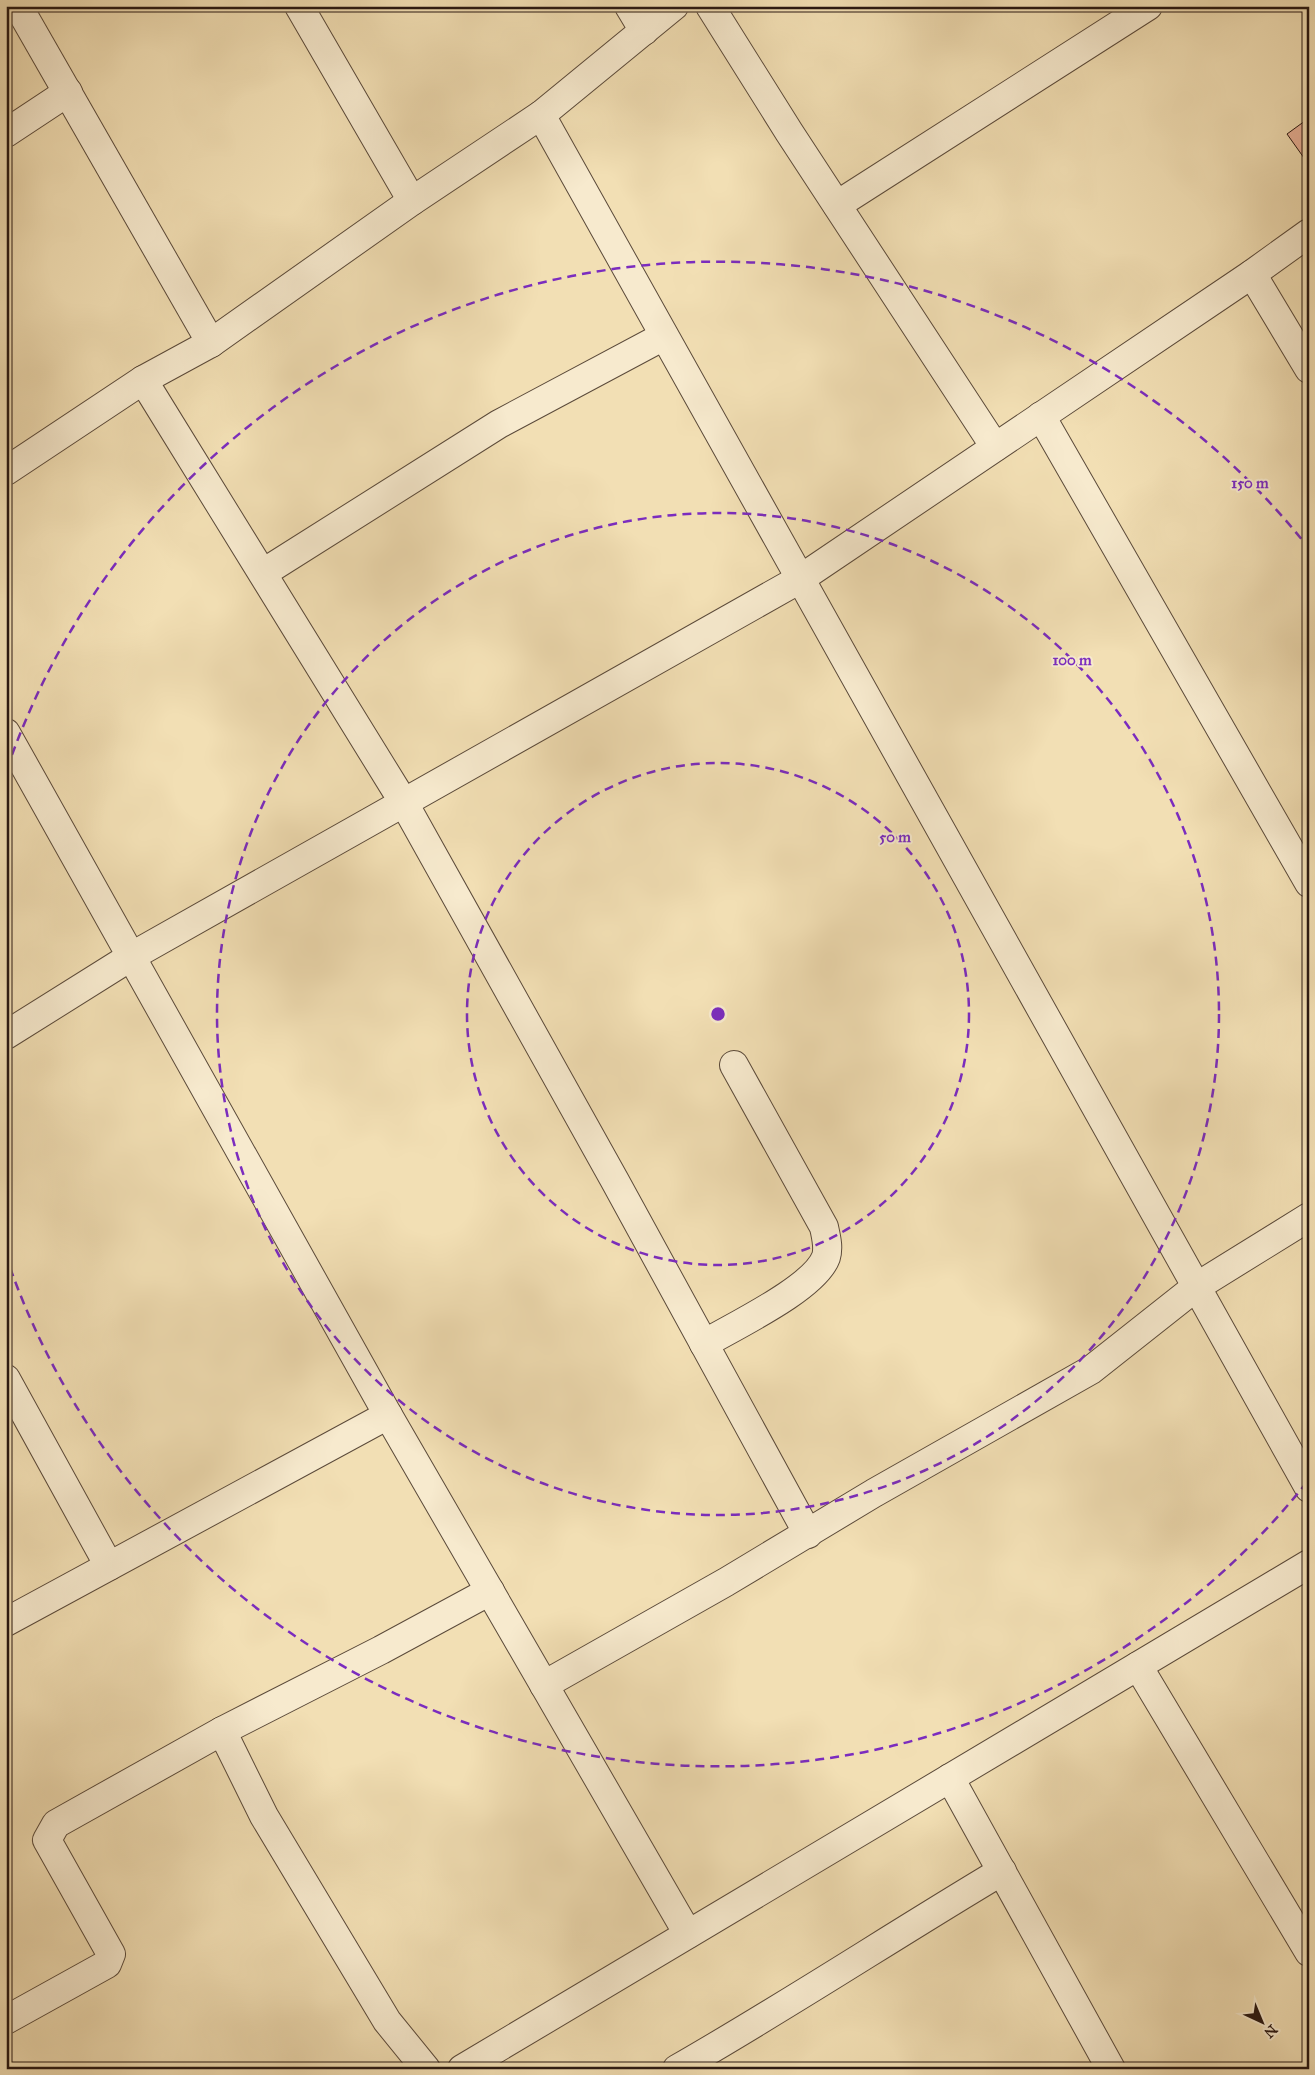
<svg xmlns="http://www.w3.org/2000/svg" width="1315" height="2075" viewBox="0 0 1315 2075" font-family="'IM FELL Great Primer',serif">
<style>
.building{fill:#e9b298;stroke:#291812}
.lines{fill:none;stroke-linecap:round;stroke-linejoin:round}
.street-casing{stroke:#5b4a3a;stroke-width:30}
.street{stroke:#f7eace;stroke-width:28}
.ring{fill:none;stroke:#7b2cbf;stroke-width:2.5;stroke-dasharray:9 6}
.centre{fill:#7b2cbf;stroke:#f7eace;stroke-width:2.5}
.ring-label{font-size:15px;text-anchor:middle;font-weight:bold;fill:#7b2cbf;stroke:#f7eace;stroke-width:4;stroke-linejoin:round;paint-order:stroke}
</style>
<rect width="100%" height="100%" fill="#f2dfb4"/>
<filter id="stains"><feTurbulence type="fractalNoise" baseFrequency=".004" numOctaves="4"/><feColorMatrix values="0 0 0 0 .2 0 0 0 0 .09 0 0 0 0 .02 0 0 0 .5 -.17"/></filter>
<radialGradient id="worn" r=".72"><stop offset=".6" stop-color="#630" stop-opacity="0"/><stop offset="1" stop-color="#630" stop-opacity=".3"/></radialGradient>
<path class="building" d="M1309 118V165L1287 134Z"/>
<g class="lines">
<defs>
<g id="street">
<path d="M18 6 211 343"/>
<path d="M299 6 412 201"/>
<path d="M629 6 644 31"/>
<path d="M710 6 789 132 995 447"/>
<path d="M541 115 674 6"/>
<path d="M6 133 68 92"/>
<path d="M837 205 1148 6"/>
<path d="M1252 274 1309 369"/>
<path d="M143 380 404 803 615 1181 808 1534"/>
<path d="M1041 416 1309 883"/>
<path d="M6 471 143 380 211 343 412 201 541 115 1309 1488"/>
<path d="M263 573 499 424 664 336"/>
<path d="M6 733 388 1415 688 1934"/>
<path d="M6 1035 132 956 800 579 1252 274 1309 233"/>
<path d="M704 1344C734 1326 815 1288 826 1257 829 1247 826 1237 824 1227L734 1065"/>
<path d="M6 1379 109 1566"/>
<path d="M6 1622 388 1415"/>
<path d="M1138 1666 1309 1952"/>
<path d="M544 1685 726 1582 874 1493 1091 1370 1196 1287 1309 1217"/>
<path d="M950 1778 1111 2069"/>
<path d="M6 2020 107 1964 111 1954 47 1840 56 1824 222 1731"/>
<path d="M426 2069 387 2021 264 1816 222 1731 381 1650 490 1591"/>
<path d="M462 2069 1309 1564"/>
<path d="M677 2069C787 2006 893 1936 1002 1871"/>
</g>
</defs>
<use href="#street" class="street-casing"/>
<use href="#street" class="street"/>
</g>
<g class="ring">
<circle cx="718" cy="1014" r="251"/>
<circle cx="718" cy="1014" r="501"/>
<path d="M1307 1482A752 752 0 0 1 7 1259M7 769A752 752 0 0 1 1307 546"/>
</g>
<circle cx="718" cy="1014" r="8" class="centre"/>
<g class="ring-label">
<text x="1250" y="488">150 m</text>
<text x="1072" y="665">100 m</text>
<text x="895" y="842">50 m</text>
</g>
<rect width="1315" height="2075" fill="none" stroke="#f2dfb4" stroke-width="25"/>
<rect x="8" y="8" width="1300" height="2060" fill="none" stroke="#291812" stroke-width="2.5"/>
<rect x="12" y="12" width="1290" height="2050" fill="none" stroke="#291812"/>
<g transform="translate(1262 2022) rotate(136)" stroke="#f7eace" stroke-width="4" paint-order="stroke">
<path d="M0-4L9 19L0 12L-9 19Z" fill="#291812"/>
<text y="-8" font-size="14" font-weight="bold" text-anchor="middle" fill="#291812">N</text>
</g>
<rect width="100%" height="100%" filter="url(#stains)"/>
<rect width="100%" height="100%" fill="url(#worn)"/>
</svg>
